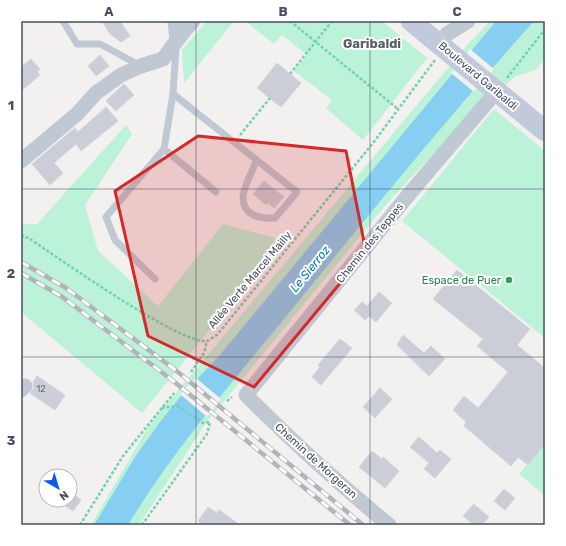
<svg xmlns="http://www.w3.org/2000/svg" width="566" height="546" viewBox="0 0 566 546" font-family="Rubik,sans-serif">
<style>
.green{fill:#bcf2d7}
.water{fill:#86cff2}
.pier{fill:#f3f0f0}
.building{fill:#cbced6;stroke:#d3d5dc}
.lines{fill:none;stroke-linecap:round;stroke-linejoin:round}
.path{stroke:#71d3ae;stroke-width:2.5;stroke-dasharray:3 2;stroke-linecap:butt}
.lane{stroke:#c0c8d3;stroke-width:7}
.street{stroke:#c0c8d3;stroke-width:15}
.secondary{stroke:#c1cada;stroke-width:21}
.rail-casing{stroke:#b2b4bb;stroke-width:4.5}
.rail{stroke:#fff;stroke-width:3;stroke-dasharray:9;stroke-linecap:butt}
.marked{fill:#d62828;fill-opacity:0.2;stroke:#d62828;stroke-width:3;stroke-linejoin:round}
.grid{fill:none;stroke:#46505f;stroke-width:1;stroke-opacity:0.55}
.leisure-dot{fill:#2e9e5b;stroke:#fff;stroke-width:1.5}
.labels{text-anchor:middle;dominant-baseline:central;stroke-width:4;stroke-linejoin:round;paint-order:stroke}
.number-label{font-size:9px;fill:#67707d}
.street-label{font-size:11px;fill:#46505f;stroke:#fff}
.leisure-label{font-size:11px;fill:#27864d;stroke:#fff;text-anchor:end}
.water-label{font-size:12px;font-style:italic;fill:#027cb6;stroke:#fff}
.quarter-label{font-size:13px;font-weight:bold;fill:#5c5f65;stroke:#fff}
.neatline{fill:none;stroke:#46505f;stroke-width:1.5}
.grid-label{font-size:13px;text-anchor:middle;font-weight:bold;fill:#46505f}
</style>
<rect width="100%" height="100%" fill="#f3f0f0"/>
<g class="green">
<path d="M207 21H234L184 83 182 50Z"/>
<path d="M245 21H382L427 58 363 140 326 108 332 100 294 71 307 55 282 35 274 44Z"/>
<path d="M490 21H496L453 74 472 90 534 21H545V59L535 70 514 77 438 149 390 200 206 423 139 525H91L150 424 468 44Z"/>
<path d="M494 109 545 151V338L402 221Z"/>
<path d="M126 125 132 134 85 205 98 251 158 306 223 224 276 238 215 323 142 413 21 312V224H37Z"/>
<path d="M543 446 545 448V496L519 474Z"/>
</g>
<path class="water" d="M496 21H534C451 114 372 211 293 308 236 378 175 447 128 525H94L137 454 160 422 180 397 219 356Z"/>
<g class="pier">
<path d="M470 49 494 69 474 92 451 73Z"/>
<path d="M196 378 221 399 207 417 180 394Z"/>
</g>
<g class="building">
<path d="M102 21H120L130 36 121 42 110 34Z"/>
<path d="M100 55 109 66 96 76 88 66Z"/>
<path d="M31 59 40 69 37 71 40 75 21 91V67Z"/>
<path d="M277 63 301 83 281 107 257 88Z"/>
<path d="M124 84 134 95 116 111 106 101Z"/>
<path d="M106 107 118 121 81 151 76 144 54 163 63 173 50 185 32 164 75 128 78 132Z"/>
<path d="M264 181 284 197 274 208 268 203 266 205 253 194Z"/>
<path d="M457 270 530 329 517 345 545 368V444L528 465 518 457 511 466 464 426 466 422 453 410 464 396 478 408 508 372 477 346 483 339 433 299Z"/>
<path d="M379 292 392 303 376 322 369 316 365 320 354 310 362 302 367 306Z"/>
<path d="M403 335 424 353 431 346 445 359 429 376 397 345Z"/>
<path d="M340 339 352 348 321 385 312 377 320 367 318 365Z"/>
<path d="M37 376 65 395 55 410 30 393 34 388 33 382Z"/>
<path d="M380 388 392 399 375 418 363 407Z"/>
<path d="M419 437 437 453 440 450 451 459 435 478 424 469 429 463 410 447Z"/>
<path d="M372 451 382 459 383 457 399 471 385 488 359 467Z"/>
<path d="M504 489 515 498 505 510 494 501Z"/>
<path d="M72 493 81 500 73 511 64 505 67 500H70Z"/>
<path d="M474 504 489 517 482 525H474L463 516Z"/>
<path d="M208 507 217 513 219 510 240 525H204L198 521Z"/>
</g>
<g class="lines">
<g class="path">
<path d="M290 21 398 109"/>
<path d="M290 74 332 21"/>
<path d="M507 78 545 29"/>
<path d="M240 135 270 98"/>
<path d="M21 235 30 239C57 257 181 345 207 341 210 340 214 336 217 335L373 143 435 60"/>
<path d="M191 372 204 353 207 341"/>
<path d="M227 401 232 397"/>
<path d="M80 525 123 456 174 393"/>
<path d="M142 525 207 434 210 422 203 423 178 406 161 408"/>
</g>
<g class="lane">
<path d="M63 21 77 44H100L141 66"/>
<path d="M176 47 173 94 297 192 275 218C260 219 243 216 243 197 243 188 253 170 256 161"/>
<path d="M164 149 216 192"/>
<path d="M155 279 115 240 106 217 164 149 173 94"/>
</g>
<g class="street">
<path d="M175 21 177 40 193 21"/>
<path d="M439 44 447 34 468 21"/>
<path d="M21 161 77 114 96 93 121 75 141 66 163 59 177 40"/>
<path d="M21 390 25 386"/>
<path d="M389 525C339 484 292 441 246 395L410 193 496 92"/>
</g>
<path class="secondary" d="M411 21 545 131"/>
<defs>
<g id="rail">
<path d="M21 262 66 288 178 372 363 525"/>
<path d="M21 273 61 296 172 380 350 525"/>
</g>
</defs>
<use href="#rail" class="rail-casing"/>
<use href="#rail" class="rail"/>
</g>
<path class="marked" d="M198 136 346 151 366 252 254 387 148 336 115 191Z"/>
<path class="grid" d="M196 21V525M370 21V525M21 189H545M21 357H545"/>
<circle class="leisure-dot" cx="509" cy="280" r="4"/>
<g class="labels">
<g class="number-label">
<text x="41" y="389">12</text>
</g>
<g class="street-label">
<text transform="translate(478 76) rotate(40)">Boulevard Garibaldi</text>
<text transform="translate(370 243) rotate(-51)">Chemin des Teppes</text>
<text transform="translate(250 280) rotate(-50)">Allée Verte Marcel Mailly</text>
<text transform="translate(316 461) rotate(42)">Chemin de Morgeran</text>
</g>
<g class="leisure-label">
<text x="501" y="280">Espace de Puer</text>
</g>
<g class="water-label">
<text transform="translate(310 269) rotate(-51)">Le Sierroz</text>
</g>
<g class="quarter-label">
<text x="372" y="43">Garibaldi</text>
</g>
</g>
<rect width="566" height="546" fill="none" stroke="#ffffff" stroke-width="44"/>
<g transform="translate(58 488) rotate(142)"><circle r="19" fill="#ffffff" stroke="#b5b9bf"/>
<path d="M0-3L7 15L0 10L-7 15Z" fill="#0d56f0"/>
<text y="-6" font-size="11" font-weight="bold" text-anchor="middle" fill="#46505f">N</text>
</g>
<rect x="22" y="22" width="522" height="502" class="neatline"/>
<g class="grid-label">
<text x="109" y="16">A</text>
<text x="283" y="16">B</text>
<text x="457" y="16">C</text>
<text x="11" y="110">1</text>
<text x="11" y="278">2</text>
<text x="11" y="445">3</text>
</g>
</svg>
